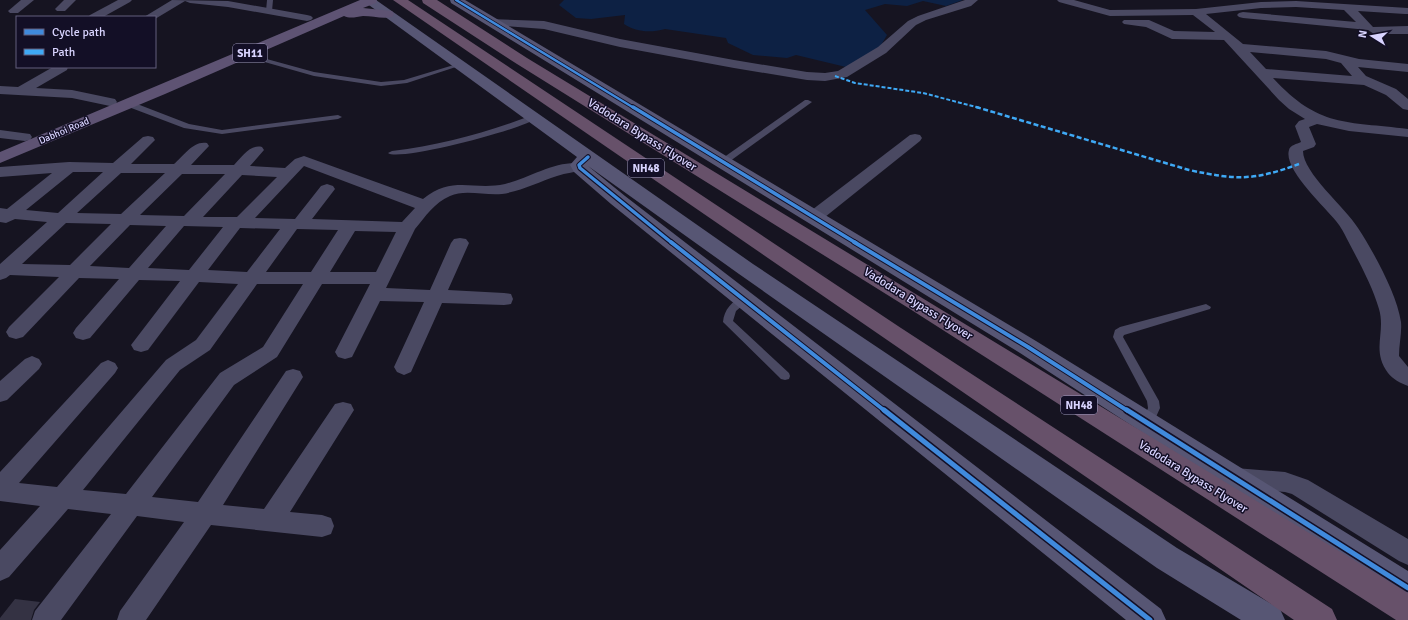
<svg xmlns="http://www.w3.org/2000/svg" width="1408" height="620" viewBox="0 0 1408 620" font-family="Signika,sans-serif">
<style>
.water{fill:#0d2144}
.building{fill:#343243}
.lines{fill:none;stroke-linecap:round;stroke-linejoin:round}
.lane{fill:#4a4962;fill-rule:evenodd}
.street{fill:#4a4962;fill-rule:evenodd}
.secondary{fill:#575674;fill-rule:evenodd}
.primary{fill:#5e5373;fill-rule:evenodd}
.highway{fill:#67516a;fill-rule:evenodd}
.quiet-far1{stroke:#3fa9f5;stroke-width:2;stroke-dasharray:4 2;stroke-linecap:butt}
.quiet{stroke:#3fa9f5;stroke-width:2.5;stroke-dasharray:5 2.5;stroke-linecap:butt}
.cycleway-far3-casing{stroke:#130f26;stroke-width:4}
.cycleway-far2-casing{stroke:#130f26;stroke-width:5.5}
.cycleway-far1-casing{stroke:#130f26;stroke-width:6}
.cycleway-casing{stroke:#130f26;stroke-width:8}
.cycleway-far3{stroke:#408adc;stroke-width:2.5}
.cycleway-far2{stroke:#408adc;stroke-width:3.5}
.cycleway-far1{stroke:#408adc;stroke-width:4}
.cycleway{stroke:#408adc;stroke-width:5}
.labels{text-anchor:middle;dominant-baseline:central;stroke-width:3;stroke-linejoin:round;paint-order:stroke}
.far-street-label{font-size:10px;fill:#d9d4ff;stroke:#130f26}
.shield{fill:#130f26;stroke:#9e99be;stroke-width:1}
.shield-label{font-size:11px;font-weight:bold;fill:#d9d4ff}
.street-label{font-size:12px;fill:#d9d4ff;stroke:#130f26}
</style>
<rect width="100%" height="100%" fill="#161421"/>
<path class="water" d="M564 0H963L946 6 923 1 907 6 885 4 865 10 887 35 877 52 846 67 796 55 787 58 753 55 728 43 726 38 665 29C650 33 636 32 624 24L625 15 591 19 576 18 559 5Z"/>
<path class="building" d="M15 599 40 602 34 610 31 620H0V618Z"/>
<g class="lines">
<g class="lane">
<path d="M267 0H273L272 11 269 13 266 11Z"/>
<path d="M245 53 314 72 381 82 404 80 457 64 462 65 407 83 381 86 314 76 243 56V54Z"/>
<path d="M805 100H808L812 102 726 164H720V160Z"/>
<path d="M126 102H132L189 124 222 130 338 115 342 117 338 119 222 134 184 128 126 106Z"/>
<path d="M530 116H533L537 118C524 129 398 162 388 153L392 151C440 145 485 133 530 116Z"/>
<path d="M744 297 749 300 736 311 733 321 789 373 790 376 789 379 785 380 781 379 723 322C724 310 732 300 744 297Z"/>
<path d="M1206 304 1211 307 1210 309 1124 335 1123 337 1159 401 1160 408 1152 426 1148 428 1144 426 1142 423 1148 408 1147 401 1113 337 1115 330 1120 327Z"/>
</g>
<g class="street">
<path d="M21 0H34L18 13H10L8 11Z"/>
<path d="M64 0H76L65 11H57L55 9Z"/>
<path d="M118 0H132L130 2 103 17H88L90 15Z"/>
<path d="M172 0 228 1 307 15 311 16 313 18 311 20 307 21 228 7 190 3 185 1 155 19V17H144Z"/>
<path d="M965 0H978L971 6 926 20 916 25 886 53 847 77 825 81 807 80 734 68 620 47 544 29 490 25 486 24 484 22 486 20 490 19 544 21 620 39 734 60 807 72 825 73 838 71 878 47 908 21 918 16Z"/>
<path d="M1057 0H1074L1110 10 1196 9 1261 2 1296 1 1408 8V14H1405L1358 11 1373 27 1408 26V34H1374L1368 30 1243 18 1239 17 1237 15 1239 13 1243 12 1356 22 1344 10 1296 7 1261 8 1206 14 1243 44 1326 51 1359 59 1408 64V72L1358 67 1366 76 1396 89 1408 99V110L1403 109 1386 95 1364 85 1273 78C1319 128 1346 121 1408 129V137L1349 131 1317 124 1309 127 1316 144 1314 147 1303 151C1303 173 1345 207 1358 228 1373 251 1397 294 1401 322 1402 333 1399 344 1399 356L1408 367V386C1400 383 1393 379 1388 373 1371 350 1386 333 1379 309 1372 285 1359 262 1347 239 1344 233 1341 227 1336 221 1325 207 1283 169 1289 150 1290 145 1297 144 1301 142L1295 126 1299 121 1305 119 1289 109 1279 100 1224 40 1172 39 1146 27 1124 24 1122 22 1124 20H1149L1174 31 1215 32 1193 15 1110 16 1059 2ZM1250 52 1326 59 1341 63 1352 76 1266 69Z"/>
<path d="M53 67H68L67 70 36 88 72 90 115 99 117 102 115 105 110 106 72 98 0 94V86L18 87Z"/>
<path d="M0 130 30 134 32 137 30 140 25 141 0 138Z"/>
<path d="M915 134 920 135 922 138 920 141 820 221 814 222 808 221 806 217 808 213 910 135Z"/>
<path d="M148 136 153 137 155 140 131 164H174C183 156 194 140 207 143L209 146 191 165H234C242 157 250 144 262 147L264 150 250 166 285 168 295 159 304 156 423 199C453 175 473 191 505 184 529 178 560 158 584 164L587 167 584 170C575 172 566 173 557 176 539 182 521 191 502 194 486 196 465 189 450 196 435 202 425 217 415 229L386 288 430 290 451 243 454 239 460 238 466 239 469 243 448 290 504 293 511 294 513 299 511 304 504 305 442 303 411 372 404 375 397 372 394 367 424 302 380 301 352 357 345 359 338 357 335 352 370 284H322L277 357 234 385 152 497 198 502 286 371 293 369 300 371 303 377 223 505 264 509 335 404 343 402 351 404 354 410 290 512 322 515 331 518 334 526 331 534 322 537 211 525 146 620H117L120 611 184 522 137 516 61 620H32L35 611 111 514 68 509 9 577 0 581V550L40 506 0 501V472L101 363 108 360 115 363 118 368 115 373 19 483 57 487 166 360 196 340 238 284 199 282 148 350 141 352 134 350 131 345 180 281 139 280 90 338 83 340 76 338 73 333 76 328 119 279 79 278 23 337 16 339 9 337 6 332 9 327 59 277 10 275 6 278 0 280V264L47 222 15 219 6 223 0 222V208L7 209 52 173 0 177V167L69 162 113 163 143 137ZM304 166 415 208 402 222 312 219 335 189 333 186 327 184 321 186 295 219 255 218ZM73 172H103L58 213 26 210ZM121 173H165L121 214 77 213ZM182 174H225L184 216 140 215ZM242 175 277 177 237 217H203ZM66 223 111 224 70 265 22 264ZM130 225 166 226 129 268 90 266ZM184 226 223 227 189 270 148 268ZM240 228 280 229 247 272 208 270ZM297 229 338 230 311 272H266ZM355 231 396 232 376 272H330ZM257 284H303L263 347 220 373 126 494 83 490 180 370 210 350Z"/>
<path d="M32 356 39 359 42 364 39 369 7 400 0 402V381L25 359Z"/>
<path d="M1235 468 1285 472 1308 480 1408 539V565L1399 561 1292 494 1285 492 1235 488 1227 485 1223 478 1227 471Z"/>
</g>
<g class="secondary">
<path d="M362 0H376L753 264 1177 548 1280 609 1285 620H1241L1157 568 739 274 588 166 625 196 1161 609 1166 620H1126L611 204 574 172 570 165 577 157Z"/>
<path d="M450 0H465L1036 341 1408 571V602L1397 598 1020 353 451 3Z"/>
</g>
<path class="primary" d="M360 0H377L376 3 363 8 392 11 394 14 392 17C382 19 373 16 363 16 356 17 350 19 344 16L165 94 0 163V152Z"/>
<g class="highway">
<path d="M393 0H408L901 328 1332 609 1337 620H1294Z"/>
<path d="M422 0H437L527 58 1408 593V620H1396L910 309 517 64 423 3Z"/>
</g>
<path class="quiet-far1" d="M835 76 855 83 923 93 980 108"/>
<path class="quiet" d="M976 107 1189 170C1236 180 1253 181 1299 164"/>
<defs>
<path id="cycleway-far3" d="M456 0 634 108"/>
<g id="cycleway-far2">
<path d="M633 107 856 243"/>
<path d="M588 157 579 165 580 168 672 243"/>
</g>
<g id="cycleway-far1">
<path d="M671 242 885 411"/>
<path d="M854 242 1028 347 1128 411"/>
</g>
<g id="cycleway">
<path d="M884 410 1150 620"/>
<path d="M1127 410 1408 588"/>
</g>
</defs>
<use href="#cycleway-far3" class="cycleway-far3-casing"/>
<use href="#cycleway-far2" class="cycleway-far2-casing"/>
<use href="#cycleway-far1" class="cycleway-far1-casing"/>
<use href="#cycleway" class="cycleway-casing"/>
<use href="#cycleway-far3" class="cycleway-far3"/>
<use href="#cycleway-far2" class="cycleway-far2"/>
<use href="#cycleway-far1" class="cycleway-far1"/>
<use href="#cycleway" class="cycleway"/>
</g>
<g class="labels">
<g class="far-street-label">
<text transform="translate(64 131) rotate(-23)">Dabhoi Road</text>
</g>
<g class="shield">
<rect x="233" y="44" width="34" height="18" rx="3"/>
<rect x="628" y="159" width="36" height="18" rx="3"/>
<rect x="1061" y="396" width="36" height="18" rx="3"/>
</g>
<g class="shield-label">
<text x="250" y="53">SH11</text>
<text x="646" y="168">NH48</text>
<text x="1079" y="405">NH48</text>
</g>
<g class="street-label">
<text transform="translate(642 135) rotate(32)">Vadodara Bypass Flyover</text>
<text transform="translate(918 304) rotate(32)">Vadodara Bypass Flyover</text>
<text transform="translate(1193 477) rotate(32)">Vadodara Bypass Flyover</text>
</g>
</g>
<rect x="16" y="16" width="140" height="52" fill="#130f26" stroke="#625e7d"/>
<rect x="24" y="29" width="20" height="6" fill="#408adc" stroke="#625e7d"/>
<text x="52" y="36" font-size="12" fill="#d9d4ff">Cycle path</text>
<rect x="24" y="49" width="20" height="6" fill="#3fa9f5" stroke="#625e7d"/>
<text x="52" y="56" font-size="12" fill="#d9d4ff">Path</text>
<g transform="translate(1372 36) rotate(281)" stroke="#130f26" stroke-width="3" paint-order="stroke">
<path d="M0-3L7 15L0 10L-7 15Z" fill="#d9d4ff"/>
<text y="-6" font-size="11" font-weight="bold" text-anchor="middle" fill="#d9d4ff">N</text>
</g>
</svg>
